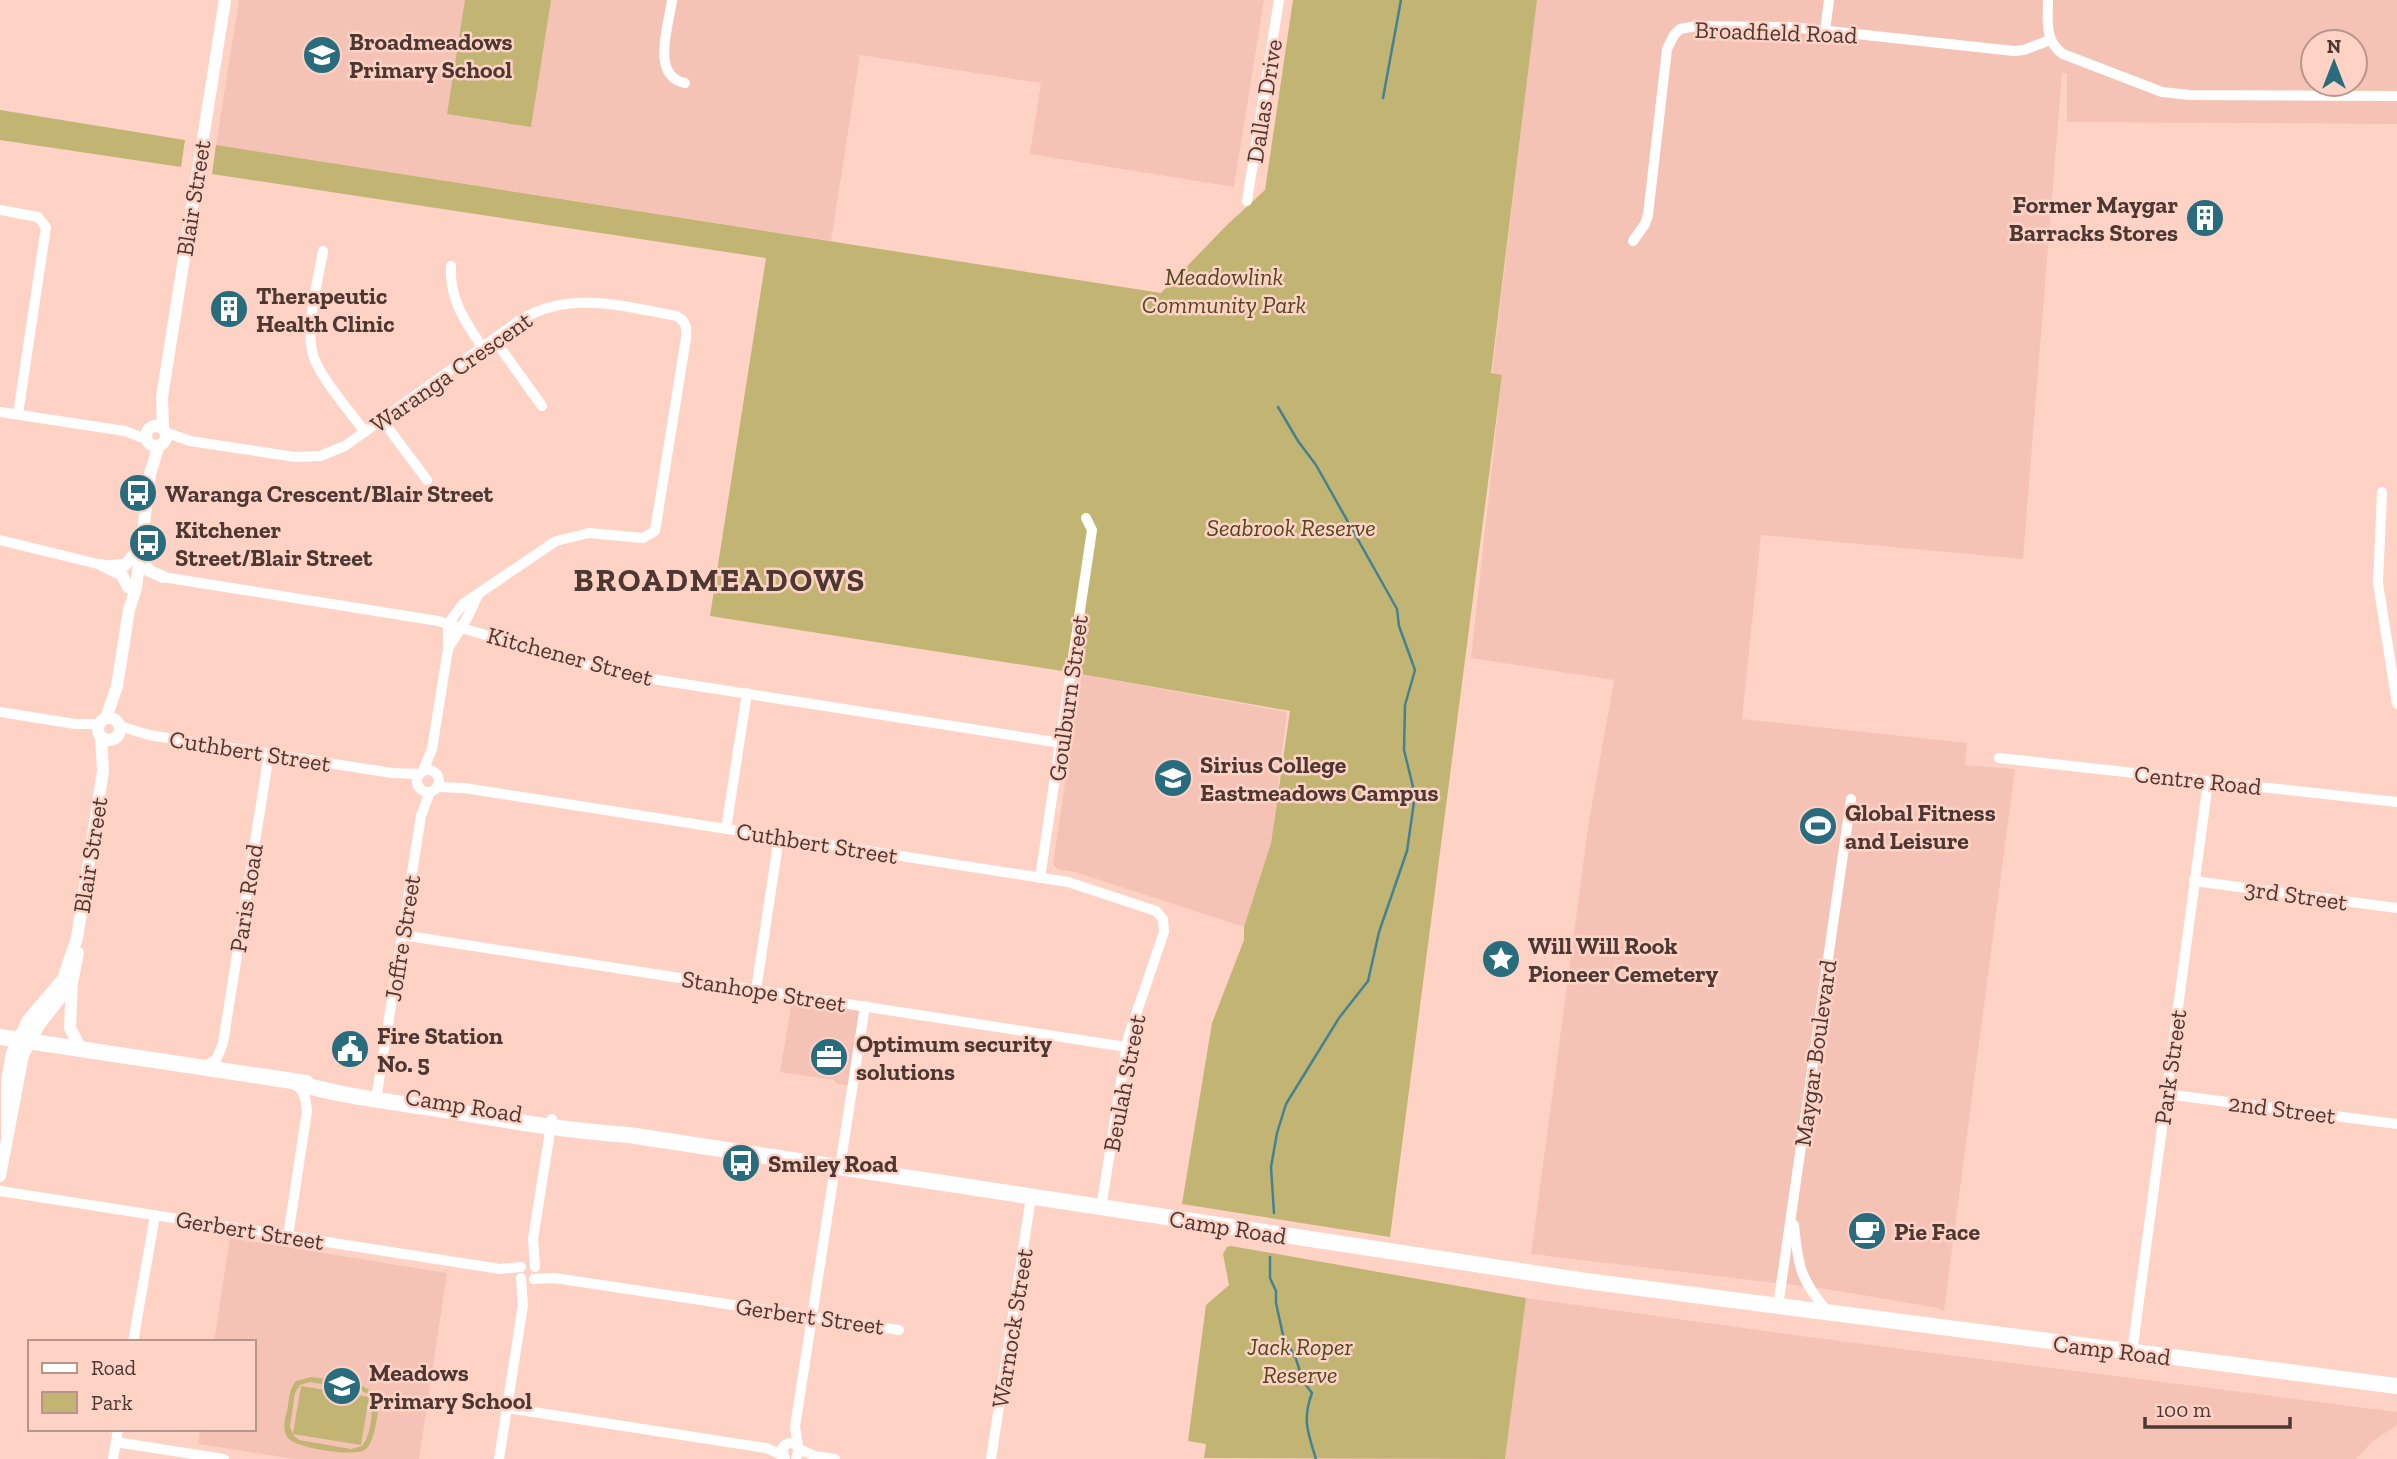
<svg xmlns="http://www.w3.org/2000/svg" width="2397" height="1459" viewBox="0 0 2397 1459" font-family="'Zilla Slab',serif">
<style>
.built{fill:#f4c3b5;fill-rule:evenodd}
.green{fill:#c2b472;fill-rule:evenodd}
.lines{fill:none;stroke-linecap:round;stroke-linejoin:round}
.stream{stroke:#448292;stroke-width:2.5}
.minor{stroke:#fff;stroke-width:10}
.tertiary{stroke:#fff;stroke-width:12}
.primary{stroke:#fff;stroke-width:16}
.labels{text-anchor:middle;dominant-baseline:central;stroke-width:5;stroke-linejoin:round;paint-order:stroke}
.street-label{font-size:24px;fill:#4c3731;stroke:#fed3c6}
.poi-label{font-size:24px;font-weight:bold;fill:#4c3731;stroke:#fed3c6;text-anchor:start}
.park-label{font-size:24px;font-style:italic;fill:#51481f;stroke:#fed3c6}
.district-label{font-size:32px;font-weight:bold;letter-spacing:2px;fill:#4c3731;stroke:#fed3c6}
</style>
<rect width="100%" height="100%" fill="#fed3c6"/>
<g class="built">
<path d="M239 0H1264L1234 187 1030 154 1041 83 860 55 831 241 216 145Z"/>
<path d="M1537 0H2397V124L2067 122V73H2062L2023 559 1761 535 1742 719 1967 743 1965 765 2015 769 1944 1311 1938 1308 1826 1289 1531 1254 1589 821 1614 680 1471 658 1502 375 1492 373ZM2313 42H2355V84H2313Z"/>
<path d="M1081 674 1287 712 1271 843 1244 927 1075 872 1057 869 1053 864Z"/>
<path d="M793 995 865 1006 853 1086 837 1084 834 1080 780 1072Z"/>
<path d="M230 1238 447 1273 419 1459H295L198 1444 200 1429H254V1342H214Z"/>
<path d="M1526 1298 1809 1337 2397 1412V1425L2373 1441 2356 1459H1505Z"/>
</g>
<g class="green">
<path d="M465 0H551L531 127 447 114Z"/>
<path d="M1293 0H1537L1491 373 1502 375 1390 1237 1182 1204 1212 1023 1244 940V927L1271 843 1290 711 1081 674 710 616 766 258 212 174 216 145 1161 293 1227 225 1265 190Z"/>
<path d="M0 110 185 140 181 167 0 140Z"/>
<path d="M1231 1246 1526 1298 1505 1459 1204 1458 1206 1444 1188 1441 1206 1305 1229 1285 1223 1254 1227 1247Z"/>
<path d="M311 1377C331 1380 369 1379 377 1400L380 1398C378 1411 375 1442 366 1449 356 1458 295 1448 288 1438 281 1429 286 1416 288 1406 289 1396 290 1388 296 1381ZM310 1382 362 1391 368 1394C375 1406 371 1436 362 1446L351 1449 299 1440 294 1436 290 1427 295 1393 300 1385Z"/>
<path d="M301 1386 369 1397 361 1445 293 1434Z"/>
</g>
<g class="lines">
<g class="stream">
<path d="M1383 98 1401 0"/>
<path d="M1274 1213 1271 1167 1277 1133 1286 1104 1339 1018 1368 981 1379 932 1407 851 1415 795 1404 750 1405 705 1415 670 1399 626 1397 609 1316 465 1298 441 1278 407"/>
<path d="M1270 1257V1278L1276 1291V1303L1283 1335 1296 1359 1303 1381 1312 1393C1302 1419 1308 1433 1316 1459"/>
</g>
<g class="minor">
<path d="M672 0C669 25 650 76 685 83"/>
<path d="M2048 0C2048 20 2044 41 2063 54L2162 92 2190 95 2397 96"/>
<path d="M1825 31 1829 0"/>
<path d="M1247 201 1279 0"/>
<path d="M0 210 38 217 46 227 18 414"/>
<path d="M1633 241 1645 224 1648 215 1667 49 1674 35 1680 29 1696 26 1791 27 2014 51 2024 50 2050 40"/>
<path d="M323 251C318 281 305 327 313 355 319 376 351 413 365 432"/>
<path d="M451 266C449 299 465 321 482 347"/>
<path d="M494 339 542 406"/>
<path d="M0 412 125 431 146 439"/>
<path d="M382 420 427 480"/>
<path d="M165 432 190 441 295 457 320 456 345 446 520 320C569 290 622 306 676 316 686 320 687 328 686 338L655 531 643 538 589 533 556 541 463 604 448 624V649L432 749 423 771"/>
<path d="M2382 492 2378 583 2397 704"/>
<path d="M0 540 102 565"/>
<path d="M163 577 438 621 614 673 1061 743"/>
<path d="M449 647 467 618 478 595"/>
<path d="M0 712 75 724H99"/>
<path d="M120 726 149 735 392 773 420 774"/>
<path d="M1999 758 2397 802"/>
<circle cx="428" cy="781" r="11"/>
<path d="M437 787 464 788 1068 882 1156 911 1163 919 1164 932 1128 1038 1101 1208"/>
<path d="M726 829 747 693"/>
<path d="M1040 878 1092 530 1086 518"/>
<path d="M2194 881 2397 908"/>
<path d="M402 935 1126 1047"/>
<path d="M756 990 779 837"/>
<path d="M204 1068 217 1058 223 1043 269 754"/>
<path d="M2166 1094 2397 1124"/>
<path d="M376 1100 421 816 430 792"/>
<path d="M840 1167 865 1006"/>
<path d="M0 1191 500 1269 521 1267"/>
<path d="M1794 1225C1798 1266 1800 1279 1827 1311"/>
<path d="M288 1236 307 1111 305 1097 297 1083"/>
<path d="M535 1267 533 1239 552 1119"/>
<path d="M534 1279 555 1278 899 1330"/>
<path d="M1778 1306 1851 799"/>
<path d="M133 1342 155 1215"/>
<path d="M2132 1353 2208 782"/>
<path d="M507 1408 766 1448 782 1455"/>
<path d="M116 1442 224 1459"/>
<path d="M798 1446 795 1427 835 1167"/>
<path d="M799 1449 815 1456 835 1459"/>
<path d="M113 1459 118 1429"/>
<path d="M499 1459 523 1305 521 1278"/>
<path d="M785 1459 782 1449C786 1441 795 1441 799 1449L796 1459"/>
<path d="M991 1459 1031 1197"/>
</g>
<g class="tertiary">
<circle cx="156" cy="436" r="10"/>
<path d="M163 429 162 397 225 0"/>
<path d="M140 557 148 570 163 577"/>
<path d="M102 565 122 575 128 587"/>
<path d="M109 566 125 565 133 556"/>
<circle cx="109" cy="729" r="11"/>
<path d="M106 718 117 686 129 610 136 588 150 474 159 445"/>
<path d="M72 983 70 1028 81 1049"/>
<path d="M7 1134V1081L12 1053 28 1020 63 979 77 938 103 771 101 737"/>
<path d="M0 1176 23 1055 39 1025 72 983 78 953"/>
</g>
<g class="primary">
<path d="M0 1037 306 1083"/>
<path d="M297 1083C345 1097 394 1102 444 1110 505 1120 567 1131 629 1135L1586 1281 2397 1386"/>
</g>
</g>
<defs>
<symbol id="school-disc" viewBox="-11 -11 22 22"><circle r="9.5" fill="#286c7d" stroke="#fed3c6"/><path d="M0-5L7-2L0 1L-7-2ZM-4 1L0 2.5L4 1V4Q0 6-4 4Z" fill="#fff"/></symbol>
<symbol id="building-disc" viewBox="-11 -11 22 22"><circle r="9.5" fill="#286c7d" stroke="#fed3c6"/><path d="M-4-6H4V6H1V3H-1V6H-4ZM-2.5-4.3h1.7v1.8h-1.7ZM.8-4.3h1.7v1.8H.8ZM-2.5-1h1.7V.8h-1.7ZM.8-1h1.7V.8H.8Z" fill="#fff"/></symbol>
<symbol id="bus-disc" viewBox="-11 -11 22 22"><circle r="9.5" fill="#286c7d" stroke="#fed3c6"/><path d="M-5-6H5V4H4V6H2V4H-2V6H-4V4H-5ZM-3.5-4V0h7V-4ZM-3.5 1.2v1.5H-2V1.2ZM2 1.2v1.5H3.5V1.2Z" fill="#fff"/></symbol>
<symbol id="stadium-disc" viewBox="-11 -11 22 22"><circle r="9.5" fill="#286c7d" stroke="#fed3c6"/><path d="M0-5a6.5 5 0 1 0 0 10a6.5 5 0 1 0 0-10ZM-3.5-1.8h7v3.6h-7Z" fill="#fff"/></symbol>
<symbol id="sight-disc" viewBox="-11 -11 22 22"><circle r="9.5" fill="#286c7d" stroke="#fed3c6"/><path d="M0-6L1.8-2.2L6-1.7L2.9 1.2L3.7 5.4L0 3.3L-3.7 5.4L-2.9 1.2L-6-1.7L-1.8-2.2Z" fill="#fff"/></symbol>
<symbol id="civic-disc" viewBox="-11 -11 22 22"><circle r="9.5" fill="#286c7d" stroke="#fed3c6"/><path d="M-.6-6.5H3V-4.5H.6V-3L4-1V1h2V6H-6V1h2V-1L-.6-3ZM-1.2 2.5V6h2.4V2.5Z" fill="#fff"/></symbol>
<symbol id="office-disc" viewBox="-11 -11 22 22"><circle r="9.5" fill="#286c7d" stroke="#fed3c6"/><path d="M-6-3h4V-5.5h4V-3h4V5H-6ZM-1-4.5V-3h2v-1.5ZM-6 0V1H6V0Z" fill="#fff"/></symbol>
<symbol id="cafe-disc" viewBox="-11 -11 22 22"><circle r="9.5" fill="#286c7d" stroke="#fed3c6"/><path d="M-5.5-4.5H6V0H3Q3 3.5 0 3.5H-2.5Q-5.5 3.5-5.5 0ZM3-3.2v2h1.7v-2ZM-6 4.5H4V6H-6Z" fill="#fff"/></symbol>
</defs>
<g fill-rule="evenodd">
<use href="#school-disc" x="300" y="33" width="44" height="44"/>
<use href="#building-disc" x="2183" y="196" width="44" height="44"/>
<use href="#building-disc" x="207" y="287" width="44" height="44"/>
<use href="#bus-disc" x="116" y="471" width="44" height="44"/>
<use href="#bus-disc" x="126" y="521" width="44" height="44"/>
<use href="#school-disc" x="1151" y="756" width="44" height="44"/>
<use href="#stadium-disc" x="1796" y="804" width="44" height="44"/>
<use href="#sight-disc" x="1479" y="937" width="44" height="44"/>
<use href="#civic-disc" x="328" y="1027" width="44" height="44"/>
<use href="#office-disc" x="807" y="1035" width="44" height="44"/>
<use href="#bus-disc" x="719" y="1141" width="44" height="44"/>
<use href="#cafe-disc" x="1845" y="1209" width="44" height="44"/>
<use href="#school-disc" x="320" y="1364" width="44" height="44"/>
</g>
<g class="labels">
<g class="street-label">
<text transform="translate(1776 32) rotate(2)">Broadfield Road</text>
<text transform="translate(1264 101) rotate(-81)">Dallas Drive</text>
<text transform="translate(193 198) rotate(-81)">Blair Street</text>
<text transform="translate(451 372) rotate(-35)">Waranga Crescent</text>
<text transform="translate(570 656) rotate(15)">Kitchener Street</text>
<text transform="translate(1068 698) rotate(-82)">Goulburn Street</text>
<text transform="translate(250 751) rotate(9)">Cuthbert Street</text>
<text transform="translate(2198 780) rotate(6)">Centre Road</text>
<text transform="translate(817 843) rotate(9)">Cuthbert Street</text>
<text transform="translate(90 855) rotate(-81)">Blair Street</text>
<text transform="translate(2296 895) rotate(8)">3rd Street</text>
<text transform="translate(246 898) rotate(-81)">Paris Road</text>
<text transform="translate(402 938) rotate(-81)">Joffre Street</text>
<text transform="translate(764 991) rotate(9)">Stanhope Street</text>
<text transform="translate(1815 1053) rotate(-82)">Maygar Boulevard</text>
<text transform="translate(2170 1067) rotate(-82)">Park Street</text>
<text transform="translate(1124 1083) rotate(-79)">Beulah Street</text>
<text transform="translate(464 1105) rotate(9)">Camp Road</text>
<text transform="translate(2282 1109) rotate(7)">2nd Street</text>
<text transform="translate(1228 1227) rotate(9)">Camp Road</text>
<text transform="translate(250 1230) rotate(9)">Gerbert Street</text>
<text transform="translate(810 1316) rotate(8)">Gerbert Street</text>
<text transform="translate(1012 1328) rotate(-81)">Warnock Street</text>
<text transform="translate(2112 1350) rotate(7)">Camp Road</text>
</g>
<g class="poi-label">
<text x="349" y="41">Broadmeadows<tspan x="349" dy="28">Primary School</tspan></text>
<text x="2178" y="204" text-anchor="end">Former Maygar<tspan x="2178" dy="28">Barracks Stores</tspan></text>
<text x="256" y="295">Therapeutic<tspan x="256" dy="28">Health Clinic</tspan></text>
<text x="165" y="493">Waranga Crescent/Blair Street</text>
<text x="175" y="529">Kitchener<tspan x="175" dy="28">Street/Blair Street</tspan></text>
<text x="1200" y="764">Sirius College<tspan x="1200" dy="28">Eastmeadows Campus</tspan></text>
<text x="1845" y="812">Global Fitness<tspan x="1845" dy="28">and Leisure</tspan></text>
<text x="1528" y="945">Will Will Rook<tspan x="1528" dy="28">Pioneer Cemetery</tspan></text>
<text x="377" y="1035">Fire Station<tspan x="377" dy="28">No. 5</tspan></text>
<text x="856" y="1043">Optimum security<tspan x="856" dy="28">solutions</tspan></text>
<text x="768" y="1163">Smiley Road</text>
<text x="1894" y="1231">Pie Face</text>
<text x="369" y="1372">Meadows<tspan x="369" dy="28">Primary School</tspan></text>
</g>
<g class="park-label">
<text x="1224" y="276">Meadowlink<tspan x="1224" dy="28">Community Park</tspan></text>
<text x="1291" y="527">Seabrook Reserve</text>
<text x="1300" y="1346">Jack Roper<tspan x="1300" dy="28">Reserve</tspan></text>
</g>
<g class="district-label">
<text x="720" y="580">BROADMEADOWS</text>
</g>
</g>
<rect x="28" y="1340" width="228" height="91" fill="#fed3c6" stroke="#b7958a" stroke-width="2"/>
<rect x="42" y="1363" width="35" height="10" fill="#ffffff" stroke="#b7958a" stroke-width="2"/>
<text x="91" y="1375" font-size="21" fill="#4c3731">Road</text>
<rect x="42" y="1392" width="35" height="21" fill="#c2b472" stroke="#b7958a" stroke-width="2"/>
<text x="91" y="1410" font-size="21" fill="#4c3731">Park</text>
<g transform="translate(2334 63)"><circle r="33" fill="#fed3c6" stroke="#b7958a" stroke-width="2"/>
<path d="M0-5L12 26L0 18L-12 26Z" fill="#286c7d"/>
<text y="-10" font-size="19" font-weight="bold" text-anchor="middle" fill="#4c3731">N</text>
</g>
<path d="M2145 1417v10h145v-10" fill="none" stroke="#4c3731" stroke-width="3.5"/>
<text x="2156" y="1417" font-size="21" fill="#4c3731" stroke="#fed3c6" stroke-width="5" paint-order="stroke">100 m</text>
</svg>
